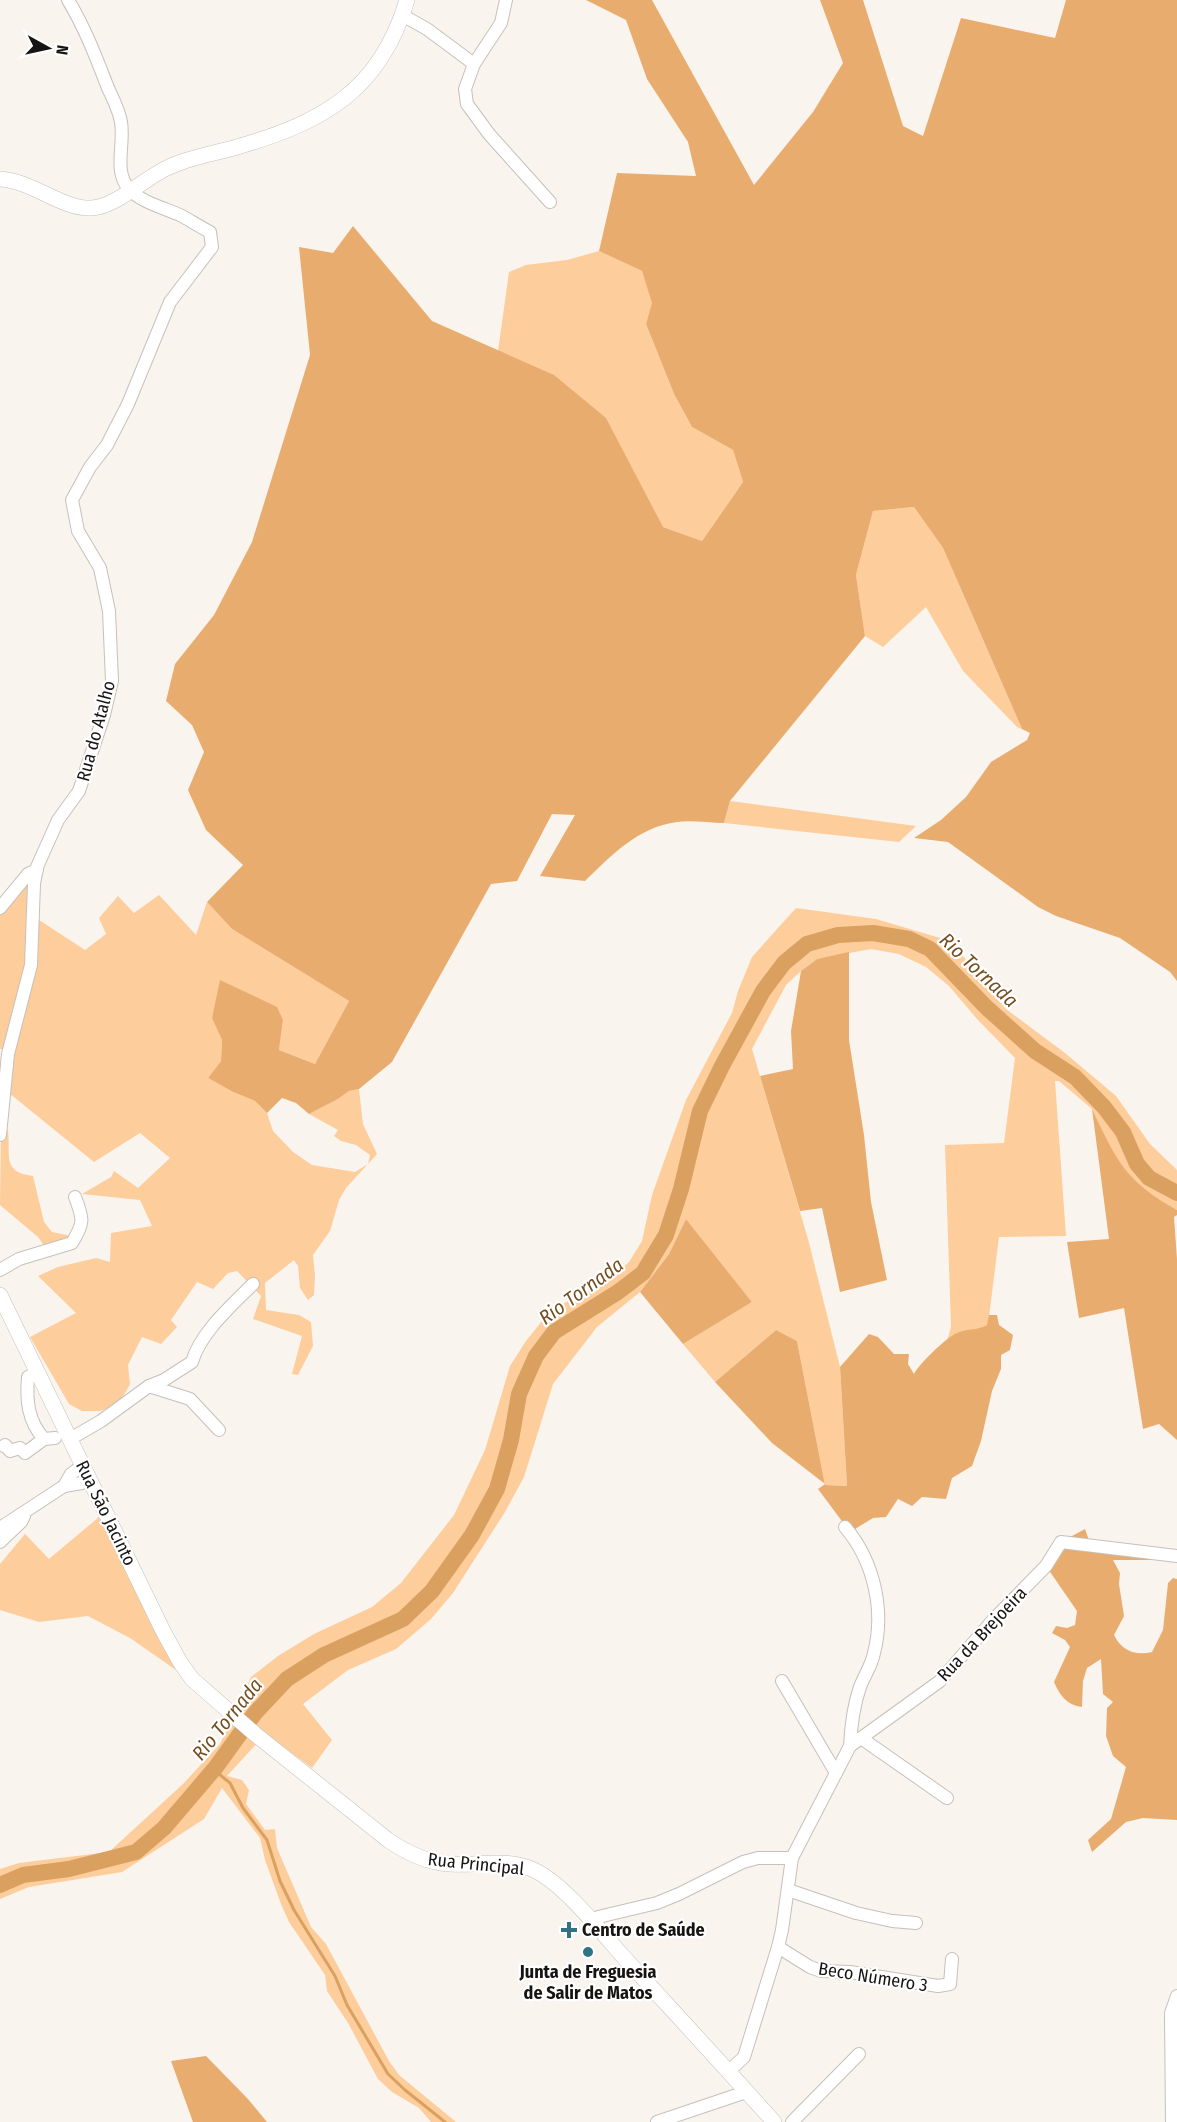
<svg xmlns="http://www.w3.org/2000/svg" width="1177" height="2122" viewBox="0 0 1177 2122" font-family="'Fira Sans Condensed',sans-serif">
<style>
.green{fill:#fdcd9b}
.forest{fill:#e8ad6e}
.lines{fill:none;stroke-linecap:round;stroke-linejoin:round}
.stream{stroke:#daa060;stroke-width:3}
.river{stroke:#daa060;stroke-width:16}
.minor-casing{stroke:#c6c0ba;stroke-width:14}
.major-casing{stroke:#c6c0ba;stroke-width:16}
.minor{stroke:#fff;stroke-width:12}
.major{stroke:#fff;stroke-width:15}
.poi-dot{fill:#307384;stroke:#fff;stroke-width:2}
.labels{text-anchor:middle;dominant-baseline:central;stroke-width:4.5;stroke-linejoin:round;paint-order:stroke}
.street-label{font-size:18px;fill:#171513;stroke:#fff}
.poi-label{font-size:18px;font-weight:bold;fill:#171513;stroke:#fff;text-anchor:start}
.water-label{font-size:20px;font-style:italic;fill:#754e1f;stroke:#fff}
</style>
<rect width="100%" height="100%" fill="#faf4ee"/>
<g class="green">
<path d="M599 251 642 271 653 303 646 324 674 394 692 427 733 450 743 482 702 541 663 527 498 351 509 272 526 265 567 260Z"/>
<path d="M914 507 943 548 1022 729 1030 733 1017 727 963 671 926 607 883 647 865 636 856 575 873 511Z"/>
<path d="M730 801 916 826 899 842 724 823Z"/>
<path d="M28 874 33 916 85 950 106 934 99 918 118 896 134 913 159 895 196 935 207 902 232 929 349 1001 315 1064 279 1050 283 1020 212 1017 222 1040 221 1061 208 1078 233 1092 255 1101 267 1113 273 1131 293 1152 312 1165 355 1172 368 1164 370 1155 356 1145 341 1141 334 1136 338 1130 309 1114 338 1099 349 1091 359 1089 363 1124 377 1154 346 1188 339 1200 330 1231 313 1255 315 1276 314 1295 308 1300 300 1288 298 1266 294 1260 265 1283 266 1310 299 1315 311 1322 313 1346 298 1375 292 1374 302 1336 253 1319 261 1296 237 1271 228 1273 213 1289 197 1282 171 1320 177 1327 161 1344 142 1337 128 1365 130 1384 124 1395 116 1404 101 1411H82L69 1404 30 1337 76 1313 38 1276 58 1267 96 1258 110 1262 111 1233 152 1226 140 1200 82 1194 111 1177 114 1171 138 1188 170 1158 140 1133 94 1162 4 1089 9 1049H0V908Z"/>
<path d="M796 908 876 919 940 938 958 949 986 987 1006 1009 1065 1053 1116 1096 1150 1144 1177 1170V1210L1154 1198 1136 1183 1112 1153 1092 1109 1059 1081H1055L1066 1236 999 1237 988 1325C973 1335 963 1327 947 1341L951 1327 945 1145 1004 1143 1015 1058 977 1019 949 986 926 967 899 954 871 949 817 959 801 971 786 985 752 1049 808 1239 840 1367 847 1486 825 1485 797 1341 776 1330 715 1382 683 1344 752 1302 686 1219 669 1254 640 1292 597 1327 553 1384 524 1477 505 1512 453 1593 431 1619 396 1649 348 1670 303 1704 332 1740 312 1768 236 1712 251 1677 278 1656 314 1634 372 1607 401 1583 454 1515 485 1450 510 1366 526 1341 550 1311 612 1277 629 1262 642 1241 652 1195 686 1100 732 1013 738 991 752 957Z"/>
<path d="M1 1126 8 1131C11 1155 1 1172 33 1176L44 1222 52 1232 76 1237 47 1250 38 1237 0 1205Z"/>
<path d="M99 1517 176 1670 130 1638 88 1616 39 1622 0 1610V1564L25 1534 49 1559Z"/>
<path d="M231 1720 258 1742 227 1776 242 1780 249 1790 246 1804 265 1830 275 1829 277 1848 311 1927 326 1944 389 2061 399 2075 456 2122H431L419 2108 392 2092 378 2079 348 2023 327 1991 325 1975 289 1922 281 1904 265 1860 260 1838 222 1788 204 1819 122 1872 29 1887 0 1899V1869L19 1863 109 1852 183 1784 220 1744Z"/>
</g>
<g class="forest">
<path d="M586 0H652L754 185 813 112 843 63 820 0H863L903 126 923 136 961 18 1055 38 1066 0H1177V981L1170 972 1120 938 1056 916 1038 907 948 842 914 838 941 820 966 797 991 762 1027 740 1030 733 1022 729 943 548 914 507 873 511 856 575 865 636 730 801 724 823C709 823 692 820 677 822 638 827 612 855 585 881L540 876 575 815 552 814 517 881 491 884 392 1062 359 1089 349 1091 338 1099 309 1114 296 1103 282 1098 267 1113 255 1101 233 1092 208 1078 221 1061 222 1040 212 1018 220 980 277 1007 283 1020 279 1050 315 1064 349 1001 232 929 207 902 243 865 206 830 188 790 204 752 192 725 166 701 175 664 214 615 252 542 310 355 299 247 333 253 353 226 432 321 554 375 606 418 663 527 702 541 743 482 733 450 692 427 674 394 646 324 652 303 642 271 599 251 617 173 696 176 688 142 647 79 626 20Z"/>
<path d="M849 952V1040L864 1135 871 1202 887 1280 840 1292 822 1208 800 1211 760 1076 793 1069 791 1031 801 971 817 959Z"/>
<path d="M1092 1109C1116 1160 1126 1182 1177 1210V1215L1174 1217 1177 1259V1440L1159 1424 1143 1429 1124 1308 1079 1318 1067 1242 1109 1239Z"/>
<path d="M686 1219 752 1302 683 1344 640 1292 669 1254Z"/>
<path d="M989 1315H997L999 1325 1013 1335 1010 1350 1001 1355V1369L992 1391 981 1441 972 1466 952 1478 946 1499 922 1497 912 1506 898 1499 886 1517 873 1518 850 1532 818 1489 825 1484 772 1443 715 1382 776 1330 797 1341 825 1485 847 1486 840 1367 869 1334 878 1337 894 1354H909L908 1364 914 1374C919 1364 945 1339 955 1334 965 1328 978 1331 987 1325Z"/>
<path d="M1085 1529 1092 1549 1161 1560H1113L1120 1573 1119 1584 1124 1616 1114 1635C1122 1651 1135 1656 1152 1652L1163 1630 1168 1583 1173 1578 1177 1579V1820L1143 1818 1126 1822 1092 1852 1088 1840 1111 1819 1126 1767 1113 1756 1106 1736 1107 1708 1113 1702 1103 1694 1101 1659 1087 1668 1083 1681 1082 1707C1067 1705 1060 1696 1054 1682L1070 1647 1065 1640 1052 1633 1056 1626 1067 1628 1075 1625 1077 1611 1046 1566 1061 1542Z"/>
<path d="M206 2056 248 2099 267 2122H193L171 2061Z"/>
</g>
<g class="lines">
<path class="stream" d="M214 1770 230 1783 243 1808 267 1840 280 1881 294 1910 335 1976 347 2005 388 2074 405 2090 445 2122"/>
<path class="river" d="M0 1885 23 1875 69 1869 136 1852 164 1828 216 1767 255 1713 287 1679 324 1655 403 1619 432 1591 472 1535 497 1489 511 1440 519 1394 536 1356 554 1332 618 1292 643 1273 666 1235 681 1189 700 1111 722 1066 763 991 784 963 807 944 838 935 873 933 909 939 930 949 987 1008 1035 1051 1075 1077 1104 1107 1123 1132 1137 1164 1149 1178 1177 1193"/>
<defs>
<g id="minor">
<path d="M402 15 427 29 474 64 465 89 467 104 489 134 550 202"/>
<path d="M474 64 501 23 506 0"/>
<path d="M0 908 28 874 37 870"/>
<path d="M0 1135 8 1054 31 965 34 884 37 867 58 820 79 791 104 715 112 681 109 611 100 568 78 531 72 500 90 467 107 445 128 404 170 302 212 247 210 232C200 227 191 221 182 216 165 208 142 203 129 189 113 171 125 144 121 122 119 110 113 99 108 88 96 57 85 28 68 0"/>
<path d="M0 1270 19 1259 72 1243C84 1223 84 1220 75 1197"/>
<path d="M37 1372 28 1377C26 1401 28 1421 44 1439L55 1438"/>
<path d="M149 1386 190 1399 219 1430"/>
<path d="M70 1439 101 1421 149 1386 164 1380 192 1362C200 1333 232 1305 253 1284"/>
<path d="M4 1446 5 1445 10 1451 20 1448 25 1453 44 1439"/>
<path d="M64 1486 82 1483 90 1480"/>
<path d="M845 1527C874 1561 885 1610 874 1653 872 1665 864 1676 860 1687 853 1707 851 1726 850 1746"/>
<path d="M0 1528 64 1486 71 1474 83 1465"/>
<path d="M0 1542 21 1522 24 1516"/>
<path d="M782 1681 836 1773"/>
<path d="M861 1738 947 1798"/>
<path d="M788 1890 856 1913 892 1921 916 1923"/>
<path d="M591 1922 598 1917 657 1903 679 1894 743 1862 758 1858H792"/>
<path d="M778 1947 810 1967 821 1971 850 1972 938 1986 950 1984 952 1959"/>
<path d="M728 2072 744 2057 778 1947 782 1930 792 1858 850 1746 940 1681 993 1620 1046 1566 1061 1542 1177 1556"/>
<path d="M657 2122 746 2092"/>
<path d="M792 2122 859 2054"/>
<path d="M1172 2122 1171 2013 1177 1996"/>
</g>
<g id="major">
<path d="M0 179C33 181 61 209 91 208 116 207 143 179 167 168 189 157 213 154 237 147 323 122 380 91 407 0"/>
<path d="M0 1295 163 1631 180 1662 192 1679 255 1734 388 1840C407 1853 427 1863 450 1864 478 1866 510 1857 536 1871 565 1886 598 1928 620 1953 672 2010 723 2065 774 2122"/>
</g>
</defs>
<use href="#minor" class="minor-casing"/>
<use href="#major" class="major-casing"/>
<use href="#minor" class="minor"/>
<use href="#major" class="major"/>
</g>
<g class="poi-dot">
<path d="M566 1921h6v6h6v6h-6v6h-6v-6h-6v-6h6z"/>
<circle cx="588" cy="1952" r="6"/>
</g>
<g class="labels">
<g class="street-label">
<text transform="translate(96 731) rotate(-75)">Rua do Atalho</text>
<text transform="translate(106 1513) rotate(64)">Rua São Jacinto</text>
<text transform="translate(982 1634) rotate(-47)">Rua da Brejoeira</text>
<text transform="translate(476 1864) rotate(6)">Rua Principal</text>
<text transform="translate(873 1977) rotate(9)">Beco Número 3</text>
</g>
<g class="poi-label">
<text x="582" y="1930">Centro de Saúde</text>
<text x="588" y="1972" text-anchor="middle">Junta de Freguesia<tspan x="588" dy="21">de Salir de Matos</tspan></text>
</g>
<g class="water-label">
<text transform="translate(979 970) rotate(43)">Rio Tornada</text>
<text transform="translate(581 1291) rotate(-36)">Rio Tornada</text>
<text transform="translate(227 1719) rotate(-51)">Rio Tornada</text>
</g>
</g>
<g transform="translate(48 48) rotate(98)" stroke="#ffffff" stroke-width="4.5" paint-order="stroke">
<path d="M0-4.5L10 22L0 15L-10 22Z" fill="#171513"/>
<text y="-9" font-size="16" font-weight="bold" text-anchor="middle" fill="#171513">N</text>
</g>
</svg>
